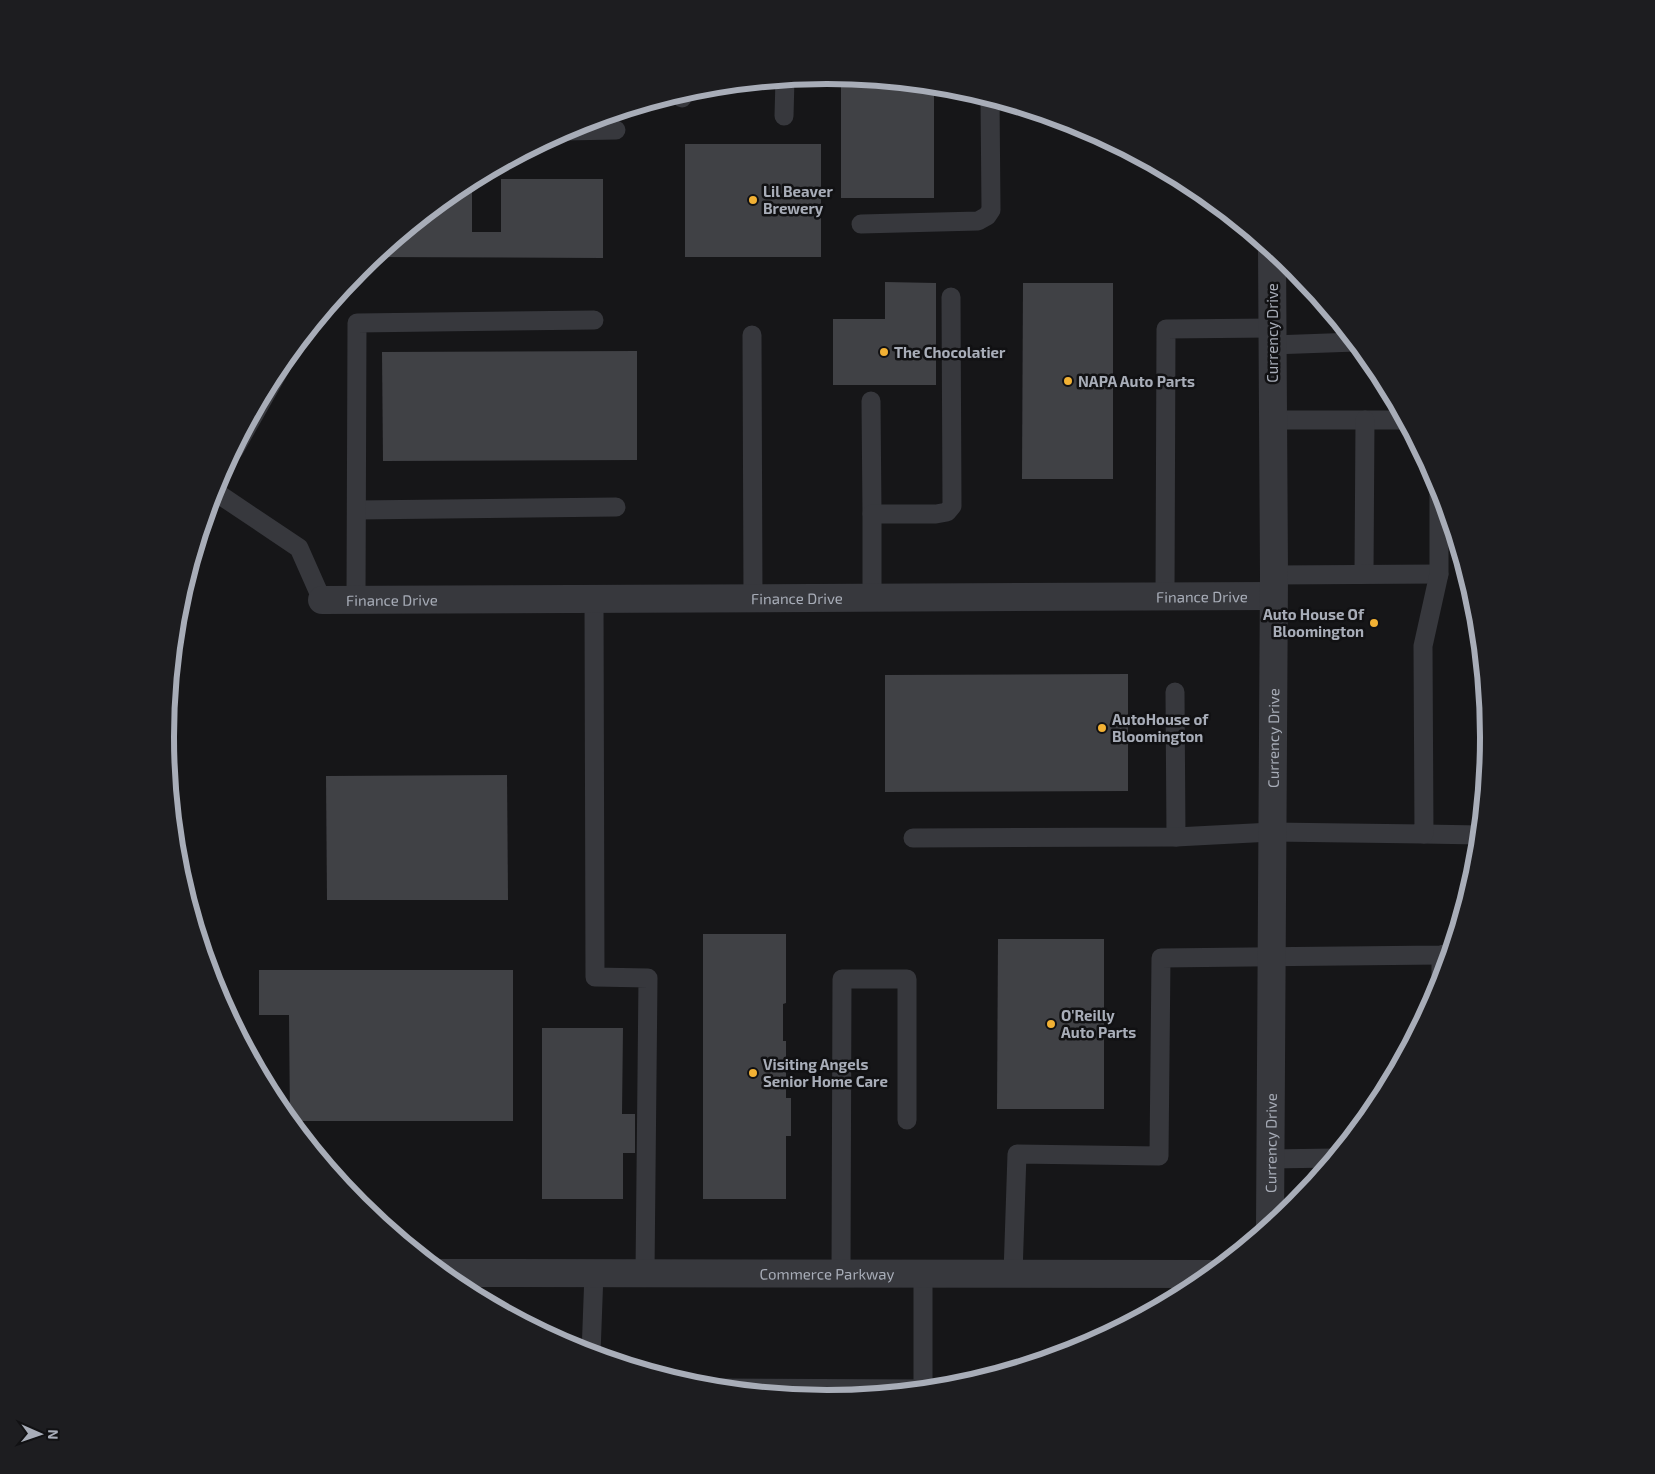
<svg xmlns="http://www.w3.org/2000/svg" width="1655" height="1474" viewBox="0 0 1655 1474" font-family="'Exo 2',sans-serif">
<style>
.building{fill:#404145}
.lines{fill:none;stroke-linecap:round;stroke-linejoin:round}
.service{stroke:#37383d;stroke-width:19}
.minor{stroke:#37383d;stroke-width:28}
.tertiary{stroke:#37383d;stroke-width:28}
.poi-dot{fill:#f2b134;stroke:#111113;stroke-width:2}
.labels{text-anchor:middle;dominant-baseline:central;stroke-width:5;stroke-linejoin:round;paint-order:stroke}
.poi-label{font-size:15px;font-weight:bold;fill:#a8adb8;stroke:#111113;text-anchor:start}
.street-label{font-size:15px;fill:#a8adb8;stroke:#111113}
.rim{fill:none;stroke:#a8adb8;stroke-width:6}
</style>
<rect width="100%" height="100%" fill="#161618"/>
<g class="building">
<path d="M841 76 934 86V198H841Z"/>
<rect x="685" y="144" width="136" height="113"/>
<path d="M501 179H603V258L374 257 460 186 472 180V232H501Z"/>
<path d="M885 282 936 283V385H833V319H885Z"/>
<path d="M1023 283H1113V479H1022Z"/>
<path d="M637 351V460L383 461 382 352Z"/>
<path d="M1128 674V791L885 792V675Z"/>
<path d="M507 775 508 900H327L326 776Z"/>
<path d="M703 934H786V1003L783 1004V1041H786V1098H791V1136H786V1199H703Z"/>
<path d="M998 939H1104V1109H997Z"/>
<path d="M259 970H513V1121H290L289 1015H259Z"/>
<path d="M542 1028H623L622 1114H635V1153H623V1199H542Z"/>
</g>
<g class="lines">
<g class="service">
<path d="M682 98 683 92"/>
<path d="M784 116 785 79"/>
<path d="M565 131 616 130"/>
<path d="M861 224 978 221 987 216 991 210 990 98"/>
<path d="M752 335 753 599"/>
<path d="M1272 345 1356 342"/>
<path d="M871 401 872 514"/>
<path d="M1273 420H1405"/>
<path d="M234 450 285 360"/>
<path d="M214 491 299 548 322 600"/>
<path d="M357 510 616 507"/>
<path d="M1364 574 1365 420"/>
<path d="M1274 575 1439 574"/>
<path d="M1165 597 1166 329 1272 328"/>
<path d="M872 598V514H936L947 512 952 506 951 297"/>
<path d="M594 599 595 977 648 978 645 1273"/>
<path d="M356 600 357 323 594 320"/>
<path d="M1175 692 1176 837"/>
<path d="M1424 834 1480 835"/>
<path d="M913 838 1176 837 1272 832 1424 834 1423 646 1439 574V484"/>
<path d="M1441 985V955"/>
<path d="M1270 1159 1334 1158"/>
<path d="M841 1273 842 979H907V1120"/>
<path d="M923 1273V1390"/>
<path d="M1013 1274 1017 1154 1159 1156 1161 958 1441 955 1451 952"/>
<path d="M591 1354 594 1273"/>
<path d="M717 1388 933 1389"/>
</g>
<g class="minor">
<path id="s1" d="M322 600 1273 596"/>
<path id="s2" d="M1270 1227 1274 575 1272 250"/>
</g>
<path class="tertiary" id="s3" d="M442 1273 1211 1274"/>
</g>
<g class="poi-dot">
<circle cx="753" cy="200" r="5"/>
<circle cx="884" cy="352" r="5"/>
<circle cx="1068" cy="381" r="5"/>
<circle cx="1374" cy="623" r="5"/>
<circle cx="1102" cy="728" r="5"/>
<circle cx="1051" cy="1024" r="5"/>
<circle cx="753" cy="1073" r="5"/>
</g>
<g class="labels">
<g class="poi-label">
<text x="763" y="191">Lil Beaver<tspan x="763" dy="17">Brewery</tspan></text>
<text x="894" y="352">The Chocolatier</text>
<text x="1078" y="381">NAPA Auto Parts</text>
<text x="1364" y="614" text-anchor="end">Auto House Of<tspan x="1364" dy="17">Bloomington</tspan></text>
<text x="1112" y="719">AutoHouse of<tspan x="1112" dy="17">Bloomington</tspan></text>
<text x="1061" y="1015">O'Reilly<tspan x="1061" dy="17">Auto Parts</tspan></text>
<text x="763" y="1064">Visiting Angels<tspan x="763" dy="17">Senior Home Care</tspan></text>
</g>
<g class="street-label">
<text transform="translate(1272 333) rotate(-90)">Currency Drive</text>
<text stroke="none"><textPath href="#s1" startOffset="880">Finance Drive</textPath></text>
<text stroke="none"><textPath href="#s1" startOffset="475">Finance Drive</textPath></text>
<text stroke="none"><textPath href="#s1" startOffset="70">Finance Drive</textPath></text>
<text stroke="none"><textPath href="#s2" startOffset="489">Currency Drive</textPath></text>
<text stroke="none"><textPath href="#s2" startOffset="84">Currency Drive</textPath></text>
<text stroke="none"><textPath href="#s3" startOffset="385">Commerce Parkway</textPath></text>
</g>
</g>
<path d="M0 0H1655V1474H0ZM174 737a653 653 0 1 1 1306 0a653 653 0 1 1-1306 0Z" fill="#1d1d20" fill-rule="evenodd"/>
<path class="rim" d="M174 737a653 653 0 1 1 1306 0a653 653 0 1 1-1306 0Z"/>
<g transform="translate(40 1434) rotate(92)" stroke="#111113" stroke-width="4" paint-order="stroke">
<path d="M0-4L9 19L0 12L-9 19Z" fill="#a8adb8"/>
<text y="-8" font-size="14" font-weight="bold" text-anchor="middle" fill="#a8adb8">N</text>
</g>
</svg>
